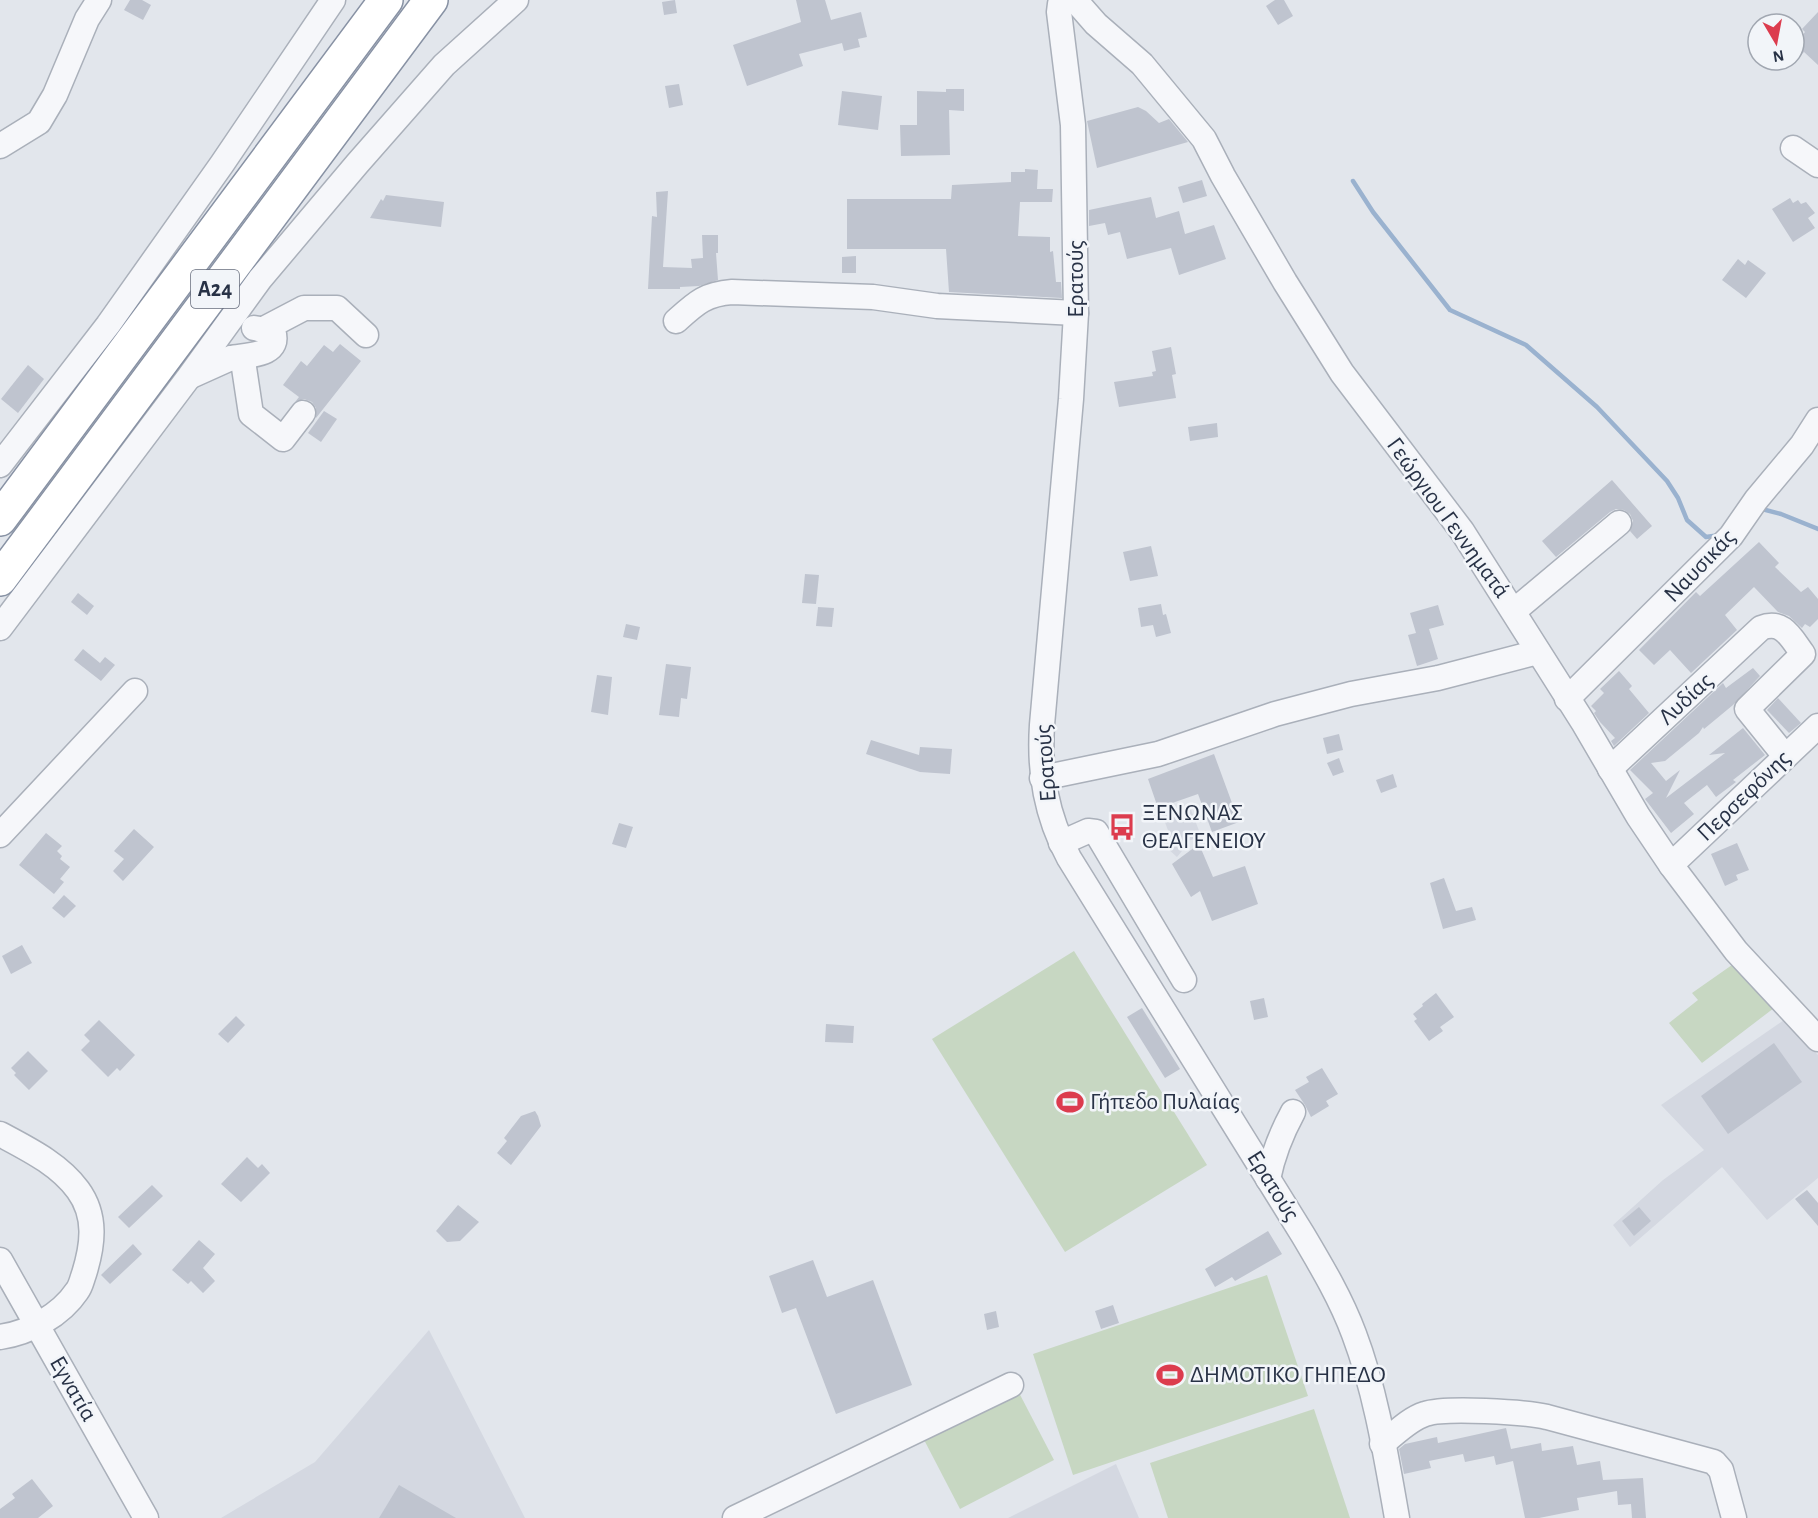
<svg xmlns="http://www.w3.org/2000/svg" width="1818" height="1518" viewBox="0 0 1818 1518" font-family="'Alegreya Sans',sans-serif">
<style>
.built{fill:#d4d8e1}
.green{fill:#c7d7c2}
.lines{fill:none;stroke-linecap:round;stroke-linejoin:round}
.stream{stroke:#9ab2cf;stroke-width:4.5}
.building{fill:#bfc4cf}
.minor-casing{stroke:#aab0ba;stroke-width:27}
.highway-casing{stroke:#8892a4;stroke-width:36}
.minor{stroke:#f6f7fa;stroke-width:24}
.highway{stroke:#fff;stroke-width:33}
.labels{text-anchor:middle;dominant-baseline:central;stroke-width:5;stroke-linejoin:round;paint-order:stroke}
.shield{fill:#f2f5f9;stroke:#656c7c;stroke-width:1.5}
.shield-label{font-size:22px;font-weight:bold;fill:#283246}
.street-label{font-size:24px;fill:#283246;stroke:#f2f5f9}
.poi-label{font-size:24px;fill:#283246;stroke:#f2f5f9;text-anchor:start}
</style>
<rect width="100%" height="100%" fill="#e2e6ec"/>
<g class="built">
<path d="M1190 807 1201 836 1183 843 1186 846 1177 857 1166 847 1172 841 1163 817Z"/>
<path d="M1784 1020 1818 1055V1178L1767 1220 1722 1167 1630 1247 1613 1225 1663 1180 1704 1150 1661 1105Z"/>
<path d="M429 1330 525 1518H221L315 1462Z"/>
<path d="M1116 1464 1139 1518H1008Z"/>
</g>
<g class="green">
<path d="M1074 951 1207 1165 1065 1252 932 1039Z"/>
<path d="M1732 965 1774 1008 1702 1063 1669 1023 1698 1000 1692 993Z"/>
<path d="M1267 1275 1308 1396 1073 1475 1033 1354Z"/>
<path d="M1015 1385 1054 1460 960 1509 921 1434Z"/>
<path d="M1314 1409 1350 1518H1168L1150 1463Z"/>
</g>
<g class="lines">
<g class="stream">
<path d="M1353 181 1373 212 1450 310 1526 345 1597 407 1667 481 1678 498 1687 520 1706 537 1720 535"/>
<path d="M1758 508 1781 514 1818 529"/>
</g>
</g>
<g class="building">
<path d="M130 0H142L151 5 143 20 124 10Z"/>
<path d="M675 0 677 13 664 15 662 2Z"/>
<path d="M796 0H825L831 20 861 12 867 37 858 39 860 47 844 51 842 43 799 54 803 66 747 86 733 45 801 22Z"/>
<path d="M1275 0H1284L1293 16 1278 25 1266 6Z"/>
<path d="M1818 12V65L1804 52 1801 55 1794 48V44L1805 32 1802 29Z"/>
<path d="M679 84 683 105 669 108 665 86Z"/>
<path d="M946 89H964V111L949 110 950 155 901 156 900 125H917V91L946 92Z"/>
<path d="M842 91 882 96 878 130 838 125Z"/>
<path d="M1138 107 1146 111 1159 123 1169 119 1188 142 1097 168 1087 121Z"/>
<path d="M1025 169 1038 170 1037 189H1053L1052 202H1020L1018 236 1050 237V252L1053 251 1056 282H1061L1062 298 949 292 946 249H847V199H951L952 185 1011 182V172H1025Z"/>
<path d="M1202 180 1207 196 1183 203 1178 187Z"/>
<path d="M668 191 663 267 692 268 691 259 703 258 702 235H718V253H716L718 280 699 286 680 287V289H648L652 216 657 217 656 192Z"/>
<path d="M386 195 444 202 441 227 370 218 381 199 383 201Z"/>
<path d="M1151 197 1156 218 1179 211 1185 234 1214 225 1226 259 1179 275 1171 248 1127 259 1120 232 1108 235 1105 223 1089 226V210Z"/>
<path d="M1790 198 1793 203 1798 200 1801 204 1806 202 1815 213 1808 218 1815 228 1793 242 1772 209Z"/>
<path d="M856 256V273H842V257Z"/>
<path d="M1738 259 1745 265 1748 260 1766 273 1746 298 1722 280Z"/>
<path d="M340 344 361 361 316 418V408L312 402 304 399 295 402 299 397 283 385 301 361 307 366 324 345 333 352Z"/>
<path d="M1171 347 1176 374 1172 375 1176 398 1119 407 1114 382 1153 376 1152 372 1156 371 1152 351Z"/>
<path d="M28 365 44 379 18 413 1 399Z"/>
<path d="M324 411 337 419 321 442 308 433Z"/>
<path d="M1217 423 1218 437 1190 441 1188 427Z"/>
<path d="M1612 480 1652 526 1637 539 1630 531 1633 521 1630 514 1624 510 1616 509 1610 512 1556 557 1542 541Z"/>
<path d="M1759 542 1779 563 1775 567 1801 592 1808 587 1818 599V619L1810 627 1805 624 1802 628 1789 616 1778 612 1754 587 1725 615 1737 630 1691 673 1670 650 1654 665 1639 650 1696 592 1700 596Z"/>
<path d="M1151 546 1158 576 1130 581 1123 552Z"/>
<path d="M805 574 819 575 816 604 802 603Z"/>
<path d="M78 593 94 606 87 615 71 602Z"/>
<path d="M1161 604 1163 615 1166 614 1171 633 1156 637 1153 625 1141 627 1138 608Z"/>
<path d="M1438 605 1444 625 1429 629 1438 659 1417 666 1408 635 1416 633 1410 613Z"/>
<path d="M818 607 834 608 832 627 816 626Z"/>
<path d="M626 624 640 627 637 640 623 637Z"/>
<path d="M83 649 100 663 105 657 115 665 101 681 74 660Z"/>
<path d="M666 664 691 667 687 699 681 698 679 717 659 715Z"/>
<path d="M1753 668 1760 676 1733 705 1704 729 1703 727 1699 733 1665 761 1651 763 1666 781 1680 770 1666 798 1725 753 1709 755 1743 728 1765 755 1733 780 1736 782 1716 797 1707 785 1684 803 1694 814 1671 833 1645 799 1653 793 1630 770 1723 683 1726 688Z"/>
<path d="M1619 671 1632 686 1629 689 1649 713 1614 746 1611 741 1615 738 1600 722 1594 713 1596 711 1591 706 1604 693 1600 689Z"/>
<path d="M597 675 612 677 608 715 591 712Z"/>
<path d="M1778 698 1801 723 1789 733 1767 710Z"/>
<path d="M1339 734 1343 750 1327 754 1323 738Z"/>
<path d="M871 740 919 755 920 747 952 749 950 774 920 772 866 754Z"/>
<path d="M1214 754 1239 822 1212 832 1198 794 1158 808 1148 779Z"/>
<path d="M1339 758 1344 772 1333 776 1327 763Z"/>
<path d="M1393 774 1397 787 1381 793 1376 780Z"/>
<path d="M619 823 633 827 626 848 612 844Z"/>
<path d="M134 829 154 847 123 881 113 871 124 859 114 851Z"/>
<path d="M46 833 62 846 57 851 62 856 60 859 70 867 60 879 64 882 54 894 19 865Z"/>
<path d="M1737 843 1749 870 1736 875 1738 880 1725 886 1711 854Z"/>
<path d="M1199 844 1213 877 1245 866 1258 904 1212 921 1200 891 1191 897 1172 864Z"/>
<path d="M1444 878 1456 911 1472 907 1476 920 1443 929 1430 883Z"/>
<path d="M64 895 76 906 64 918 52 908Z"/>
<path d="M22 945 32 963 11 974 2 956Z"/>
<path d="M1436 993 1454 1017 1440 1027 1443 1031 1429 1041 1414 1021 1417 1019 1413 1014 1423 1006 1422 1004Z"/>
<path d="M1264 998 1268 1017 1254 1020 1250 1001Z"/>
<path d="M1142 1008 1180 1069 1165 1078 1127 1017Z"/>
<path d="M236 1016 245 1025 228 1043 218 1034Z"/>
<path d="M99 1020 135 1055 120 1071 117 1068 108 1077 81 1050 90 1041 84 1035Z"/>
<path d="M826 1024 854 1026 853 1043 825 1042Z"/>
<path d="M1774 1043 1802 1082 1728 1134 1701 1096Z"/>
<path d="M28 1051 48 1071 29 1090 14 1075 16 1073 11 1068Z"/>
<path d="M1322 1068 1338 1094 1326 1101 1329 1106 1311 1117 1305 1105 1295 1090 1309 1082 1306 1077Z"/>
<path d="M535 1111 538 1116 541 1126 511 1165 497 1153 507 1141 504 1138 521 1116Z"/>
<path d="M247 1157 258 1168 262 1164 270 1173 241 1202 221 1184Z"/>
<path d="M152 1185 163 1196 129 1228 118 1217Z"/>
<path d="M1807 1190 1818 1203V1226L1795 1199Z"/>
<path d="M458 1205 479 1222 460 1241 447 1242 436 1231Z"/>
<path d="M1639 1207 1651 1221 1634 1236 1622 1221Z"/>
<path d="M1268 1231 1282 1254 1235 1281 1232 1277 1215 1287 1205 1269Z"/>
<path d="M199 1240 215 1254 203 1268 215 1281 203 1293 191 1281 188 1284 172 1270Z"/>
<path d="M133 1244 142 1254 110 1284 101 1275Z"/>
<path d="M813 1260 827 1297 873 1280 912 1385 836 1414 796 1308 782 1313 769 1276Z"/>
<path d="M1113 1305 1119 1323 1101 1329 1095 1311Z"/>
<path d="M996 1311 999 1327 987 1330 984 1314Z"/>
<path d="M1506 1428 1511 1449 1541 1443 1542 1451 1573 1446 1577 1465 1600 1461 1603 1480 1643 1478 1646 1518H1632L1631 1504 1618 1505 1617 1491 1577 1498 1579 1510 1539 1518H1525L1513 1461 1496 1465 1494 1456 1465 1462 1463 1454 1429 1461 1431 1468 1404 1474 1399 1449 1405 1444 1437 1437 1438 1443Z"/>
<path d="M32 1479 53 1506 38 1518H0V1509L15 1498 12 1494Z"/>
<path d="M399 1485 456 1518H379Z"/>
</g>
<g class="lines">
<defs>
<g id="minor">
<path d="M1069 0 1060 4 1059 12 1073 125 1076 313 1071 399 1042 725C1039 773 1046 815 1069 858L1303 1235C1322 1267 1341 1299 1354 1334 1376 1392 1386 1456 1397 1518"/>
<path d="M1075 0 1096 24 1142 64 1204 139 1223 176 1285 282 1342 373 1462 531 1583 722 1638 816 1671 865 1736 951 1818 1039"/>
<path d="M0 146 39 122 55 95 87 19 99 0"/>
<path d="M1793 148 1818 165"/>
<path d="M676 321C696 303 705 294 732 292L873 297 937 306 1076 313"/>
<path d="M262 330 304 308H337L366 335"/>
<path d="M231 358C247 355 282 356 273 331L254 328"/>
<path d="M191 376 231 358H240L243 361 251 414 283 439 303 413"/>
<path d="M0 465 108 325 222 164 333 0"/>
<path d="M1514 611 1619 523"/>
<path d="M0 628 189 377 260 279 357 164 444 65 516 0"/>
<path d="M1567 699 1731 536 1756 500 1802 445 1818 420"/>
<path d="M1610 769 1761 628C1783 619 1791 638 1803 654L1747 709 1785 756"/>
<path d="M1042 778 1158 754 1275 714 1351 694 1438 678 1538 652"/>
<path d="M0 835 135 691"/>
<path d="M1061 843 1088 831 1096 832 1184 980"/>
<path d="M1671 865 1818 726"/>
<path d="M0 1134C28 1149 59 1164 78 1190 97 1216 93 1245 84 1274 82 1279 81 1286 77 1291 61 1315 29 1333 0 1337"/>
<path d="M1268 1179C1273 1154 1281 1134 1293 1112"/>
<path d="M0 1260 146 1518"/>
<path d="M1382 1444C1395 1434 1409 1419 1425 1414 1445 1407 1525 1412 1547 1417L1714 1462 1721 1470 1734 1518"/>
<path d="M735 1518 1011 1385"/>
</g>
<g id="highway">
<path d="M0 519 386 0"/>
<path d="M0 579 431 0"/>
</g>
</defs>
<use href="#minor" class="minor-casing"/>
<use href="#highway" class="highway-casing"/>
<use href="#minor" class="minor"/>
<use href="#highway" class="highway"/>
</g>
<defs>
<symbol id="bus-bare" viewBox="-9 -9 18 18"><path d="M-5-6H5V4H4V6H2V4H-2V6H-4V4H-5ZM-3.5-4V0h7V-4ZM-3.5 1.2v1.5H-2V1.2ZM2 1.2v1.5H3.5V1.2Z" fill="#dc3c4e" stroke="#f2f5f9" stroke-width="2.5" paint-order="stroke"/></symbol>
<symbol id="stadium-bare" viewBox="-9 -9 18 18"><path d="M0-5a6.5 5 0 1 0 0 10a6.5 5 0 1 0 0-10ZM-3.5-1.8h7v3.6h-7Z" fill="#dc3c4e" stroke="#f2f5f9" stroke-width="2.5" paint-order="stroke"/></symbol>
</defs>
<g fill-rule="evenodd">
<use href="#bus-bare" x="1103" y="808" width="38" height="38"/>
<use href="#stadium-bare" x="1051" y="1083" width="38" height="38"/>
<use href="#stadium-bare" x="1151" y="1356" width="38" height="38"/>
</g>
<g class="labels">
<rect class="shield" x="191" y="270" width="48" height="38" rx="4.5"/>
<g class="shield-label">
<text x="215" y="289">Α24</text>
</g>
<g class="street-label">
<text transform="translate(1076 279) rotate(-90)">Ερατούς</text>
<text transform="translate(1448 518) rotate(54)">Γεώργιου Γεννηματά</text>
<text transform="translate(1700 566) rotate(-46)">Ναυσικάς</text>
<text transform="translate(1686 699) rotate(-43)">Λυδίας</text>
<text transform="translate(1046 763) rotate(-94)">Ερατούς</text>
<text transform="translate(1744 796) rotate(-44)">Περσεφόνης</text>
<text transform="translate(1273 1186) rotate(58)">Ερατούς</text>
<text transform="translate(73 1389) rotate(60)">Εγνατία</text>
</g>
<g class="poi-label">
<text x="1142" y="813">ΞΕΝΩΝΑΣ<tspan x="1142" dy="28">ΘΕΑΓΕΝΕΙΟΥ</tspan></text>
<text x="1090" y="1102">Γήπεδο Πυλαίας</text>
<text x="1190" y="1375">ΔΗΜΟΤΙΚΟ ΓΗΠΕΔΟ</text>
</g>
</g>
<g transform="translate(1776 42) rotate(170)"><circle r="28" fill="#f2f5f9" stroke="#a1a7b1" stroke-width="1.5"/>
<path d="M0-4.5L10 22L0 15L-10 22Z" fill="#dc3c4e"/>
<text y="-9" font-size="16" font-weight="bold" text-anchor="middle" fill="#283246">N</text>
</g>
</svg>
